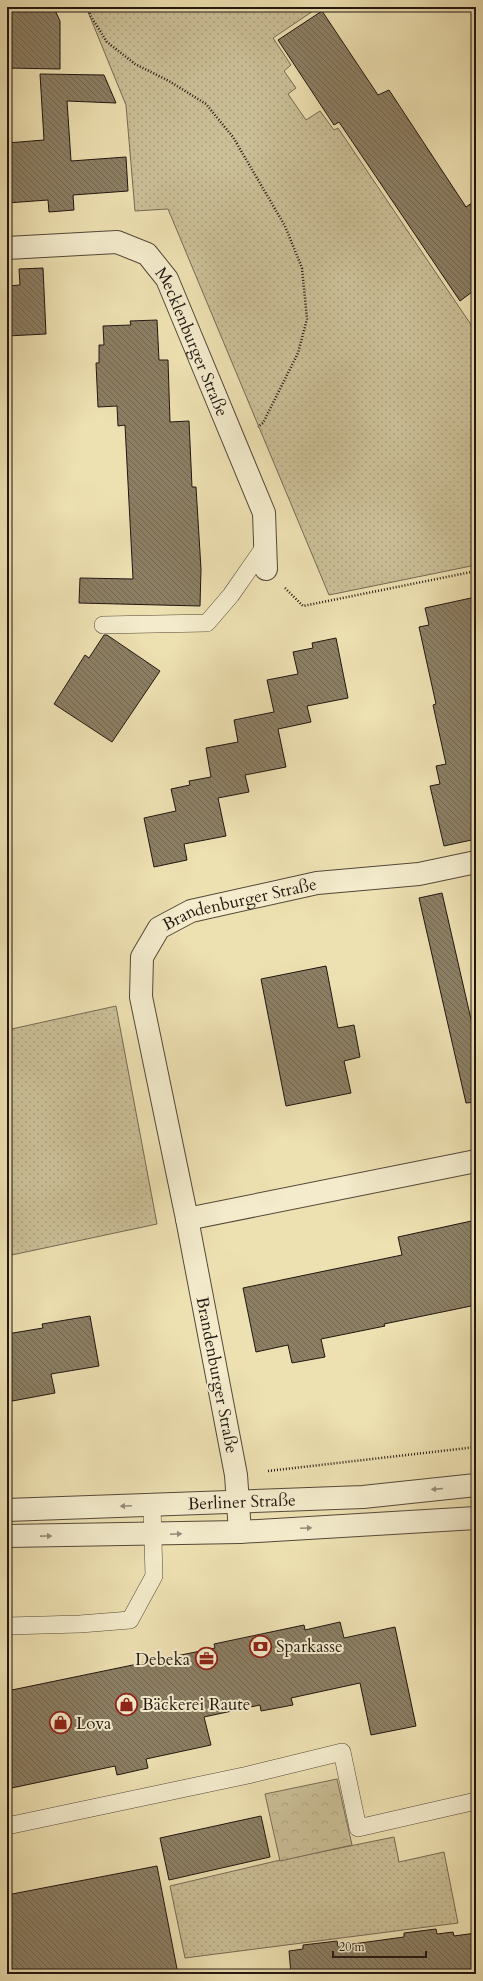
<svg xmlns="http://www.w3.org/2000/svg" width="483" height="1981" viewBox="0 0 483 1981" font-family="Cardo,serif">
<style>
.grass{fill:url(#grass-dots);stroke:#766a54}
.forest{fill:url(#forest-crowns);stroke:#766a54}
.building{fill:url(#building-back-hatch);stroke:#221611}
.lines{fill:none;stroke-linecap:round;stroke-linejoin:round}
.service-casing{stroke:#554839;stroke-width:18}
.minor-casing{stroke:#554839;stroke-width:24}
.tertiary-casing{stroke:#554839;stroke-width:24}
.path{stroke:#221611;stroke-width:2.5;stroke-dasharray:1 2;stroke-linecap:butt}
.service{stroke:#f3ebcc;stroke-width:17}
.minor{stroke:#f3ebcc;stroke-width:22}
.tertiary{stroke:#f3ebcc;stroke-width:22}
.oneway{fill:#958b78}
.labels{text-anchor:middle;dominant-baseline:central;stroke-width:4;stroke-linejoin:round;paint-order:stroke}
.street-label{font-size:17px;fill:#221611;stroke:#f3ebcc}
.poi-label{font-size:17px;fill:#221611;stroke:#f3ebcc;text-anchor:start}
</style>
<defs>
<pattern id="grass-dots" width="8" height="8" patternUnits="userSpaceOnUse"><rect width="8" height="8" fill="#cabe96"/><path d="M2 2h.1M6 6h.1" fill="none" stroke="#ada380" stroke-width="1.8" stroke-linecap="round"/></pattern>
<pattern id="forest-crowns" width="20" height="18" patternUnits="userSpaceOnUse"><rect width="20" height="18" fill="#cabe96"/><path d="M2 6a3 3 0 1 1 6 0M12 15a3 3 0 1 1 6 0" fill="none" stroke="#ada380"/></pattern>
<pattern id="building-back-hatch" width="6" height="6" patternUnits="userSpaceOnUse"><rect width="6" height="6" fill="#8c7f64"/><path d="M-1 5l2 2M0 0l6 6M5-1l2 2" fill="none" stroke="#726751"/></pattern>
</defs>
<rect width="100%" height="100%" fill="#ede0b1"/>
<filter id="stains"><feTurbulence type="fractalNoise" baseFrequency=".005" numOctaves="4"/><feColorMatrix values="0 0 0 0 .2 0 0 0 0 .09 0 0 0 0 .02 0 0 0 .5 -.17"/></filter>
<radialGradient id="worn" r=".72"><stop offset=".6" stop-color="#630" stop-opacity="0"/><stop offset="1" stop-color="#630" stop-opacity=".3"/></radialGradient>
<g class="grass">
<path d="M86 7H319L273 38 291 65 284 71 296 88 288 94 306 120 320 111 334 130 338 128 476 332V565L329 595 168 209 135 211 126 105Z"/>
<path d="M116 1006 157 1224 7 1256V1030Z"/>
<path d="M394 1837 399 1862 444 1852 458 1923 185 1958 170 1886 276 1861Z"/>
</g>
<path class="forest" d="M337 1779 352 1845 280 1861 265 1794Z"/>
<g class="building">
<path d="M7 7 54 8 60 21V69L7 68Z"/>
<path d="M322 11 378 95 389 90 466 207 476 200V289L460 301 339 122 334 125 278 40Z"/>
<path d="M40 74 104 75 116 103 67 101 71 161 126 157 128 191 73 195 74 210 49 212 48 200 7 203V143L44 140Z"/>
<path d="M43 268 46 334 7 336V286L20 285 19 269Z"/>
<path d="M157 320 159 360H168L170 422 189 421 192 487H196L201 569 200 606 79 603 80 578 133 579 125 425 118 426 117 406 98 407 96 363H99V345H104L103 326 131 325 130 321Z"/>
<path d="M471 598 476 620V839L444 846 430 786 440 784 436 766 446 764 433 705 436 704 419 627 429 625 425 608Z"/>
<path d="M104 635H107L160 671 112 742 54 704 85 655 89 658Z"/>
<path d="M336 638 348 698 307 706 311 722 278 729 286 767 245 775 249 792 218 798 226 836 184 844 187 860 154 867 144 818 176 811 171 789 190 785 189 781 211 777 206 748 238 742 234 720 274 712 267 680 298 674 293 652 313 648 312 643Z"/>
<path d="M442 893 476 1041V1102L466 1103 419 898Z"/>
<path d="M326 966 338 1028 354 1025 360 1057 344 1061 351 1093 286 1106 261 979Z"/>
<path d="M476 1220V1305L384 1324 385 1326 321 1339 325 1357 292 1363 288 1345 256 1352 243 1288 402 1255 398 1237Z"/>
<path d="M90 1316 99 1366 51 1374 55 1393 7 1402V1334L43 1328 42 1324Z"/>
<path d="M340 1622 344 1638 395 1627 416 1726 371 1735 360 1683 291 1698 293 1705 261 1711 260 1705 204 1717 211 1745 146 1759 148 1768 117 1775 115 1766 7 1789V1691L215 1648 214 1644 304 1625 305 1630Z"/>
<path d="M261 1816 270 1857 169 1880 160 1838Z"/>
<path d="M157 1866 178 1974H7V1895Z"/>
<path d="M436 1929 437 1934 453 1932 454 1936 476 1933V1974H291L289 1951 303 1949V1945L337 1941 338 1946 404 1937V1933Z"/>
</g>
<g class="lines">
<defs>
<g id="service">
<path d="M103 625 207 623 231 595 265 546"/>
<path d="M7 1626 80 1624 130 1620 154 1576 152 1505"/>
<path d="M7 1826 248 1775 342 1752 358 1828 476 1801"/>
</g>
<g id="minor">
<path id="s1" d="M7 248 117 242 147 254 167 279 264 513 266 569"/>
<path d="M187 1219 476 1161"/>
<path id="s2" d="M240 1532 236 1475 187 1219 141 997 142 957 159 928 191 911 317 883 419 874 476 862"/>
</g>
<g id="tertiary">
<path id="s3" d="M7 1510 363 1497 476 1485"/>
<path d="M7 1536 240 1532 476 1518"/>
</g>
</defs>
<use href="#service" class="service-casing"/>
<use href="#minor" class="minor-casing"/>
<use href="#tertiary" class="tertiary-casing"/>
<g class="path">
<path d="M89 7 90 15 107 42 135 64 169 81 206 104 233 137 285 226 302 268 307 319 298 353 263 423 258 427"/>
<path d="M285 588 303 606 476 571"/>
<path d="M268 1471 476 1447"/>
</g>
<use href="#service" class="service"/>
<use href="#minor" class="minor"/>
<use href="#tertiary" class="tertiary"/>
</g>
<defs><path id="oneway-solid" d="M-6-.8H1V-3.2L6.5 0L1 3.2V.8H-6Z"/></defs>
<g class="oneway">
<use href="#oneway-solid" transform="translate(437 1489) rotate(175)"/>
<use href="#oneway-solid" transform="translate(126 1506) rotate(178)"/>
<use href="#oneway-solid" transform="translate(306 1528) rotate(-3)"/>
<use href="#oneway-solid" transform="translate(176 1534) rotate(-2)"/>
<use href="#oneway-solid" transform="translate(46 1536) rotate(-1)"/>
</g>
<defs>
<symbol id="bank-ring" viewBox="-11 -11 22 22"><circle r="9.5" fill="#f3ebcc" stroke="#8f2418" stroke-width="1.5"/><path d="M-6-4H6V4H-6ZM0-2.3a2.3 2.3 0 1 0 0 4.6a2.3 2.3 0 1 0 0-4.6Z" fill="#8f2418"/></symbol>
<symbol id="office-ring" viewBox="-11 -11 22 22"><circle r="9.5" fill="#f3ebcc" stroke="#8f2418" stroke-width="1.5"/><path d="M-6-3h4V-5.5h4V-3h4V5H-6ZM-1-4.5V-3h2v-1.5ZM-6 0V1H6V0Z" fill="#8f2418"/></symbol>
<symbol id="shop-ring" viewBox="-11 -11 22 22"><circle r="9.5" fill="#f3ebcc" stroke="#8f2418" stroke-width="1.5"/><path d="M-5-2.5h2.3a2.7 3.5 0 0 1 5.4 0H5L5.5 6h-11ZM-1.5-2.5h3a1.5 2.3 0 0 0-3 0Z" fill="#8f2418"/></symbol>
</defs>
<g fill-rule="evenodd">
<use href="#bank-ring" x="248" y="1634" width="25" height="25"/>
<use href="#office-ring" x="194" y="1646" width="25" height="25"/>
<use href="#shop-ring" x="114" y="1692" width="25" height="25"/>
<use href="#shop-ring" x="48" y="1710" width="25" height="25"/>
</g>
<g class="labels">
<g class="street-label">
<text stroke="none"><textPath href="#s1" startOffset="242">Mecklenburger Straße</textPath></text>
<text stroke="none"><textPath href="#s2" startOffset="703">Brandenburger Straße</textPath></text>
<text transform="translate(217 1375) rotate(79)">Brandenburger Straße</text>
<text stroke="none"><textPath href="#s3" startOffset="235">Berliner Straße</textPath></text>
</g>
<g class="poi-label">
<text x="276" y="1646">Sparkasse</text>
<text x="190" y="1659" text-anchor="end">Debeka</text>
<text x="142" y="1704">Bäckerei Raute</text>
<text x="76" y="1723">Lova</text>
</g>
</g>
<rect width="483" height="1981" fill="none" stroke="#ede0b1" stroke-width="24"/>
<rect x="8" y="8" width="467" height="1965" fill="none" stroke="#221611" stroke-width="2"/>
<rect x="12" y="12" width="459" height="1957" fill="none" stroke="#221611"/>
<path d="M333 1951v6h93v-6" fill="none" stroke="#221611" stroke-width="2"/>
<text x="339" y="1951" font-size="12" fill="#221611" stroke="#f3ebcc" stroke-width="3" paint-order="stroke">20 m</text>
<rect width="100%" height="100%" filter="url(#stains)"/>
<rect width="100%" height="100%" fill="url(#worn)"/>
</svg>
